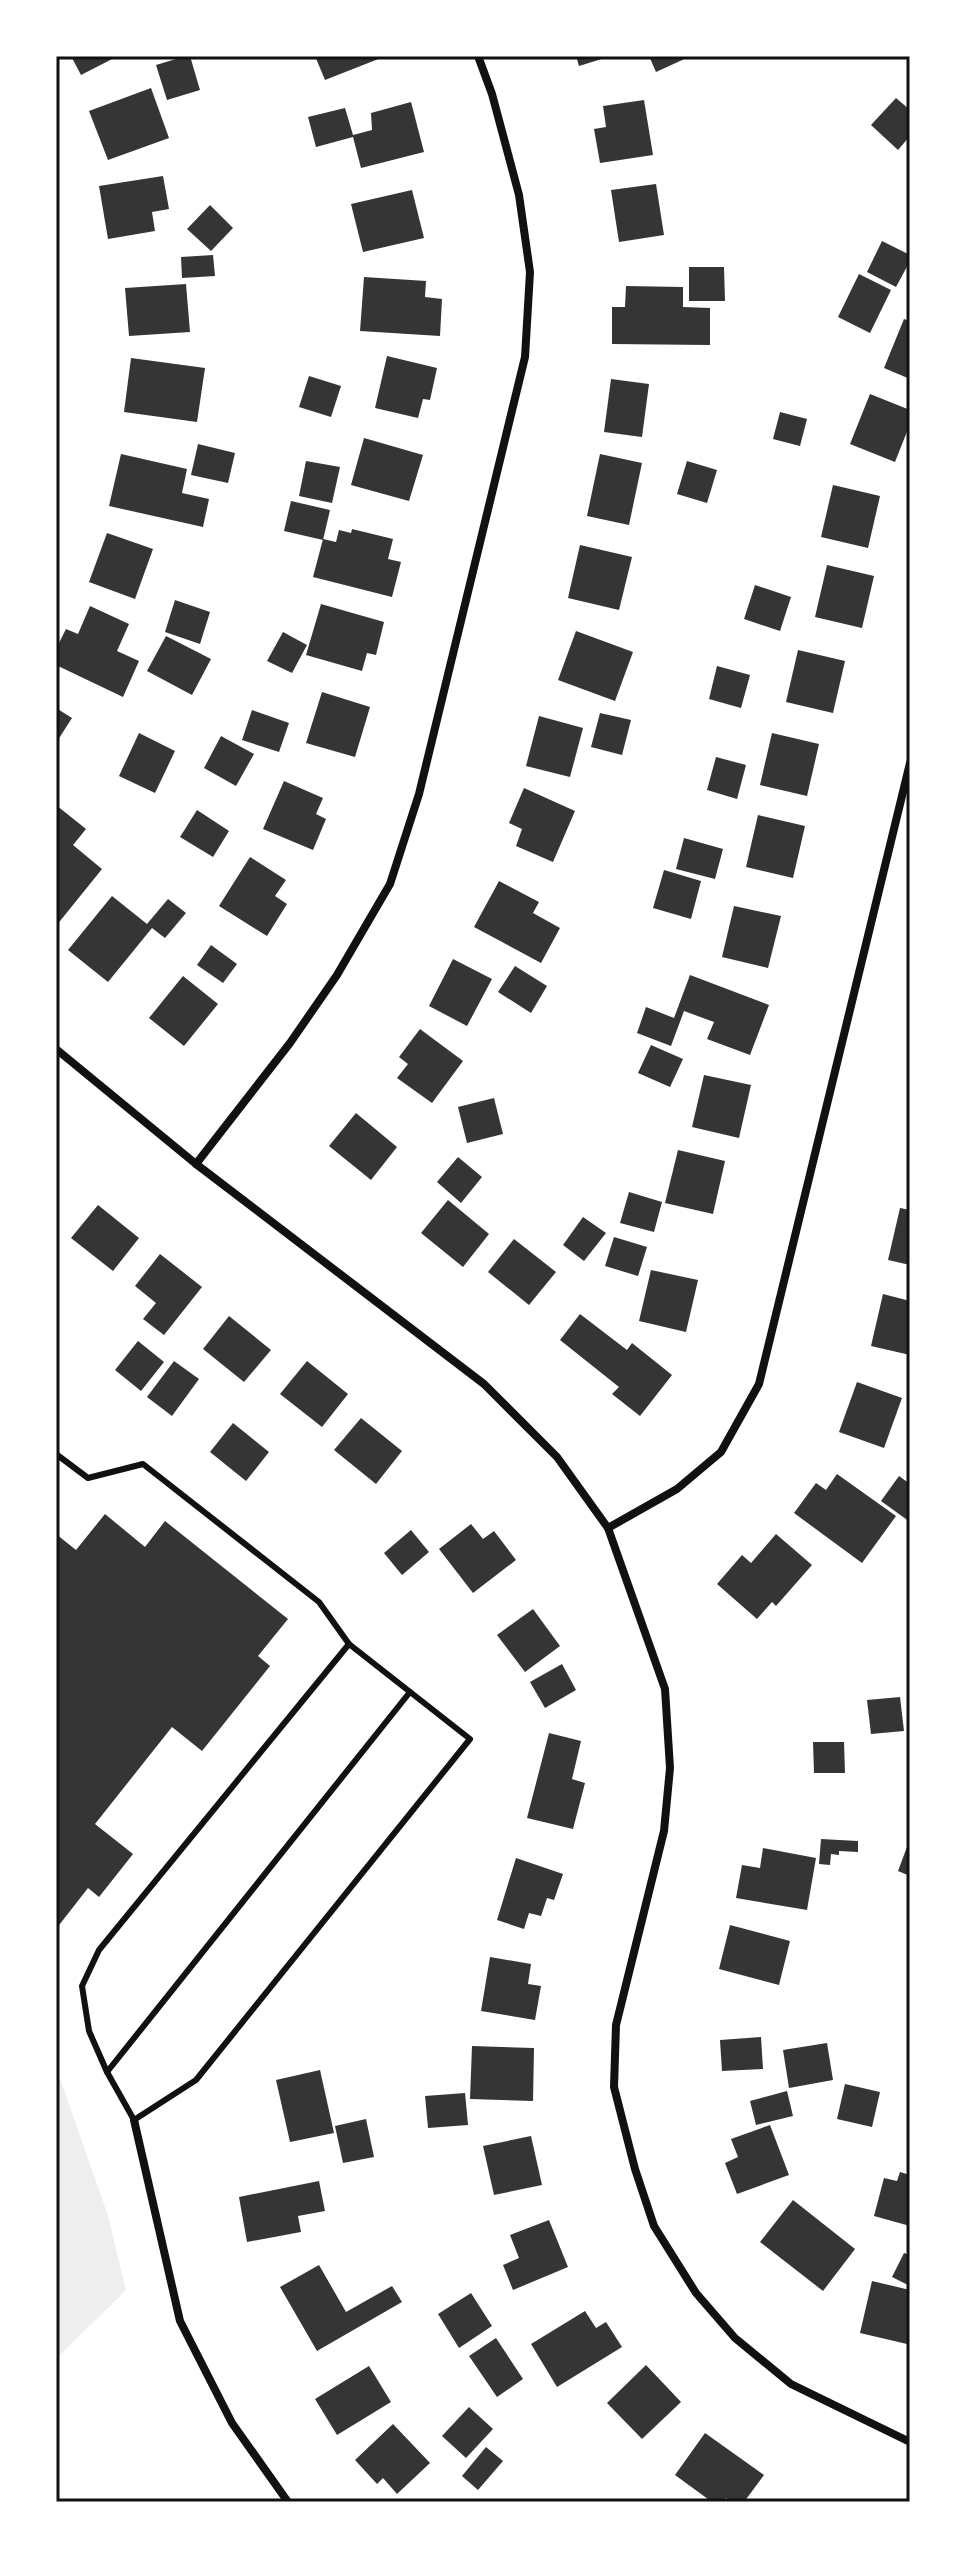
<svg xmlns="http://www.w3.org/2000/svg" width="966" height="2558" viewBox="0 0 966 2558" font-family="'Libre Baskerville',serif">
<style>
.green{fill:#eee}
.building{fill:#353535}
.lines{fill:none;stroke-linecap:round;stroke-linejoin:round}
.service{stroke:#111;stroke-width:6}
.minor{stroke:#111;stroke-width:8}
.neatline{fill:none;stroke:#111;stroke-width:3}
</style>
<rect width="100%" height="100%" fill="#fff"/>
<path class="green" d="M56 2067 108 2216 126 2290 56 2359Z"/>
<g class="building">
<path d="M71 56H118L81 75Z"/>
<path d="M186 56H190L200 90 167 100 156 65Z"/>
<path d="M315 56H386L325 80Z"/>
<path d="M576 56H608V57L579 66Z"/>
<path d="M649 56H691L656 72Z"/>
<path d="M151 88 169 138 108 160 89 111Z"/>
<path d="M896 98 910 110V136L898 150 871 125Z"/>
<path d="M644 100 653 155 600 163 594 129 606 127 603 106Z"/>
<path d="M411 102 424 152 361 168 353 137 316 147 308 117 345 108 353 135 372 130 371 113Z"/>
<path d="M163 176 169 209 152 212 155 231 108 239 99 186Z"/>
<path d="M656 184 664 235 619 242 611 190Z"/>
<path d="M412 190 424 238 363 252 351 204Z"/>
<path d="M210 205 233 228 211 251 187 229Z"/>
<path d="M882 241 910 255V261L896 287 867 272Z"/>
<path d="M213 255 215 276 182 278 181 257Z"/>
<path d="M689 267H724L725 301H689Z"/>
<path d="M859 274 891 290 870 333 838 317Z"/>
<path d="M364 277 426 281 425 297 442 299 440 336 360 331Z"/>
<path d="M186 284 190 332 129 336 125 288Z"/>
<path d="M626 286 683 287V307L710 308V345L612 344V307H625Z"/>
<path d="M904 319 910 321V379L884 368Z"/>
<path d="M387 356 437 368 430 400 423 399 418 418 375 408Z"/>
<path d="M131 358 205 368 197 422 124 412Z"/>
<path d="M309 376 341 386 331 417 299 407Z"/>
<path d="M611 379 649 384 642 437 604 432Z"/>
<path d="M870 394 910 410V424L895 462 850 444Z"/>
<path d="M780 412 807 419 800 446 773 439Z"/>
<path d="M364 438 423 455 409 501 351 485Z"/>
<path d="M198 444 235 453 228 483 191 475Z"/>
<path d="M121 454 187 469 182 493 209 499 203 527 109 506Z"/>
<path d="M600 454 642 463 629 525 587 516Z"/>
<path d="M306 461 340 467 332 503 299 496Z"/>
<path d="M687 461 717 470 707 503 677 494Z"/>
<path d="M833 485 880 496 868 548 821 537Z"/>
<path d="M291 501 330 510 323 540 284 531Z"/>
<path d="M352 529 393 539 388 559 401 562 392 597 313 577 323 539 336 542 339 530 351 533Z"/>
<path d="M107 533 153 549 135 599 89 582Z"/>
<path d="M580 545 632 557 619 610 568 598Z"/>
<path d="M827 565 874 576 862 628 815 617Z"/>
<path d="M755 585 791 597 780 631 744 619Z"/>
<path d="M175 600 210 612 200 644 165 632Z"/>
<path d="M321 604 384 622 376 655 367 653 362 671 306 655Z"/>
<path d="M90 606 129 624 117 651 139 661 123 697 56 665V649L66 629 78 634Z"/>
<path d="M576 631 633 652 615 701 558 680Z"/>
<path d="M283 632 307 645 292 673 267 661Z"/>
<path d="M166 636 211 659 192 695 147 671Z"/>
<path d="M798 650 845 661 833 713 786 702Z"/>
<path d="M717 666 750 675 741 708 709 699Z"/>
<path d="M322 692 370 707 355 757 306 743Z"/>
<path d="M56 708 72 718 56 743Z"/>
<path d="M252 710 289 723 279 752 242 740Z"/>
<path d="M600 713 631 720 622 755 591 747Z"/>
<path d="M539 716 583 728 570 777 526 766Z"/>
<path d="M139 733 175 751 155 793 119 776Z"/>
<path d="M772 733 819 744 807 796 760 785Z"/>
<path d="M221 736 254 754 236 786 204 768Z"/>
<path d="M716 757 746 765 737 799 707 790Z"/>
<path d="M284 781 323 798 316 814 326 819 313 850 263 829Z"/>
<path d="M524 788 575 811 553 862 516 846 522 829 509 823Z"/>
<path d="M56 805 86 829 73 845 102 869 56 926Z"/>
<path d="M197 810 229 831 213 857 180 837Z"/>
<path d="M758 815 805 826 793 878 746 867Z"/>
<path d="M684 838 723 849 715 879 676 869Z"/>
<path d="M250 857 286 880 275 896 287 904 267 936 219 906Z"/>
<path d="M664 870 701 881 691 919 653 908Z"/>
<path d="M499 881 539 902 533 913 560 928 541 963 474 927Z"/>
<path d="M112 896 147 924 168 899 186 913 165 938 152 928 108 982 68 950Z"/>
<path d="M734 906 781 916 768 968 722 957Z"/>
<path d="M211 945 237 964 223 983 197 965Z"/>
<path d="M453 959 492 979 467 1026 429 1006Z"/>
<path d="M515 966 547 986 531 1013 498 992Z"/>
<path d="M690 975 769 1005 750 1055 707 1039 714 1022 684 1011 671 1046 637 1033 646 1007 674 1018Z"/>
<path d="M183 976 218 1004 184 1046 149 1018Z"/>
<path d="M420 1029 463 1061 432 1103 397 1078 408 1064 399 1057Z"/>
<path d="M651 1045 683 1059 670 1087 638 1073Z"/>
<path d="M704 1075 751 1085 739 1138 692 1127Z"/>
<path d="M494 1098 503 1134 467 1143 458 1107Z"/>
<path d="M356 1113 397 1147 371 1180 329 1146Z"/>
<path d="M678 1150 725 1161 713 1214 665 1203Z"/>
<path d="M458 1157 482 1177 461 1203 437 1182Z"/>
<path d="M629 1192 662 1202 654 1232 620 1223Z"/>
<path d="M448 1200 489 1234 463 1267 421 1233Z"/>
<path d="M98 1205 139 1238 113 1271 71 1238Z"/>
<path d="M900 1208 910 1210V1265L888 1260Z"/>
<path d="M583 1217 606 1233 584 1261 563 1245Z"/>
<path d="M614 1237 647 1247 638 1276 605 1266Z"/>
<path d="M514 1239 556 1272 529 1305 488 1272Z"/>
<path d="M160 1254 202 1287 164 1335 143 1319 156 1303 135 1286Z"/>
<path d="M651 1270 698 1280 686 1332 639 1321Z"/>
<path d="M883 1294 910 1301V1355L871 1346Z"/>
<path d="M580 1314 627 1350 632 1343 672 1375 640 1416 612 1394 619 1387 560 1340Z"/>
<path d="M229 1316 271 1350 244 1382 203 1349Z"/>
<path d="M138 1341 164 1362 141 1391 115 1370Z"/>
<path d="M174 1361 199 1379 172 1416 147 1397Z"/>
<path d="M307 1361 348 1394 322 1427 280 1394Z"/>
<path d="M857 1382 902 1398 884 1448 839 1432Z"/>
<path d="M361 1418 402 1451 376 1484 334 1450Z"/>
<path d="M233 1423 269 1452 246 1481 210 1452Z"/>
<path d="M837 1474 896 1516 862 1563 794 1513 816 1483 826 1490Z"/>
<path d="M899 1476 910 1484V1522L881 1501Z"/>
<path d="M105 1514 145 1547 165 1521 288 1619 258 1656 270 1666 202 1751 172 1727 95 1824 133 1854 99 1897 88 1888 56 1929V1534L76 1550Z"/>
<path d="M471 1524 483 1539 494 1531 516 1560 473 1593 439 1549Z"/>
<path d="M411 1530 429 1552 402 1575 384 1553Z"/>
<path d="M776 1534 812 1565 776 1606 772 1602 757 1619 717 1584 742 1555 751 1563Z"/>
<path d="M533 1609 560 1646 525 1672 497 1635Z"/>
<path d="M562 1664 576 1690 545 1708 530 1682Z"/>
<path d="M900 1697 904 1731 871 1734 867 1700Z"/>
<path d="M549 1733 581 1741 572 1779 585 1783 573 1829 527 1818Z"/>
<path d="M813 1742H844L845 1773H814Z"/>
<path d="M821 1839 858 1841V1852L839 1851V1855L831 1854 830 1865 819 1864Z"/>
<path d="M910 1839V1876L898 1871Z"/>
<path d="M763 1848 816 1858 807 1910 736 1898 742 1865 760 1868Z"/>
<path d="M516 1858 563 1874 554 1900 547 1898 541 1916 529 1913 524 1929 497 1920Z"/>
<path d="M730 1925 790 1941 779 1985 719 1969Z"/>
<path d="M490 1957 531 1964 528 1984 541 1986 535 2020 481 2011Z"/>
<path d="M761 2037 763 2069 722 2071 720 2040Z"/>
<path d="M827 2043 833 2080 789 2088 783 2050Z"/>
<path d="M472 2046 534 2048 533 2101 470 2099Z"/>
<path d="M320 2070 334 2133 290 2142 276 2080Z"/>
<path d="M845 2084 880 2092 872 2127 837 2119Z"/>
<path d="M787 2091 793 2116 756 2125 750 2101Z"/>
<path d="M465 2093 468 2125 428 2128 425 2096Z"/>
<path d="M366 2119 374 2157 343 2163 335 2126Z"/>
<path d="M770 2125 789 2175 737 2194 725 2163 738 2157 731 2139Z"/>
<path d="M531 2136 542 2185 494 2195 483 2146Z"/>
<path d="M900 2172 910 2175V2226L874 2216 884 2178 897 2181Z"/>
<path d="M319 2181 325 2211 298 2216 301 2232 247 2242 239 2197Z"/>
<path d="M793 2200 855 2249 823 2291 760 2242Z"/>
<path d="M549 2220 568 2267 513 2290 503 2265 519 2258 510 2235Z"/>
<path d="M904 2253 910 2255V2286L892 2277Z"/>
<path d="M319 2265 346 2312 392 2286 402 2302 317 2351 280 2287Z"/>
<path d="M872 2281 910 2290V2331L907 2344 860 2333Z"/>
<path d="M471 2293 492 2326 459 2348 438 2314Z"/>
<path d="M585 2311 596 2328 606 2322 622 2347 557 2387 531 2344Z"/>
<path d="M496 2338 523 2379 497 2397 469 2356Z"/>
<path d="M646 2365 681 2402 642 2439 607 2403Z"/>
<path d="M369 2366 391 2402 337 2435 315 2399Z"/>
<path d="M469 2407 493 2429 466 2458 442 2436Z"/>
<path d="M393 2424 430 2463 397 2494 383 2478 377 2484 355 2460Z"/>
<path d="M705 2433 764 2475 744 2502H731L726 2498 723 2502H712L675 2475Z"/>
<path d="M486 2447 503 2461 478 2490 462 2476Z"/>
</g>
<g class="lines">
<g class="service">
<path d="M56 1454 88 1478 143 1464 319 1602 349 1644"/>
<path d="M349 1644 470 1739 196 2080 134 2120 107 2072 89 2031 82 1986 99 1950Z"/>
<path d="M107 2072 410 1692"/>
</g>
<g class="minor">
<path d="M56 1049 196 1164 484 1384 557 1457 608 1528 665 1689 670 1768 664 1831 616 2025 614 2087 635 2169 654 2226 696 2293 735 2338 791 2384 910 2442"/>
<path d="M196 1164 290 1043 337 975 390 884 419 794 525 357 530 272 519 195 492 94 478 56"/>
<path d="M608 1528 677 1489 721 1452 759 1384 910 763"/>
<path d="M134 2120 180 2321 232 2423 288 2502"/>
</g>
</g>
<rect width="966" height="2558" fill="none" stroke="#ffffff" stroke-width="116"/>
<rect x="58" y="58" width="850" height="2442" class="neatline"/>
</svg>
